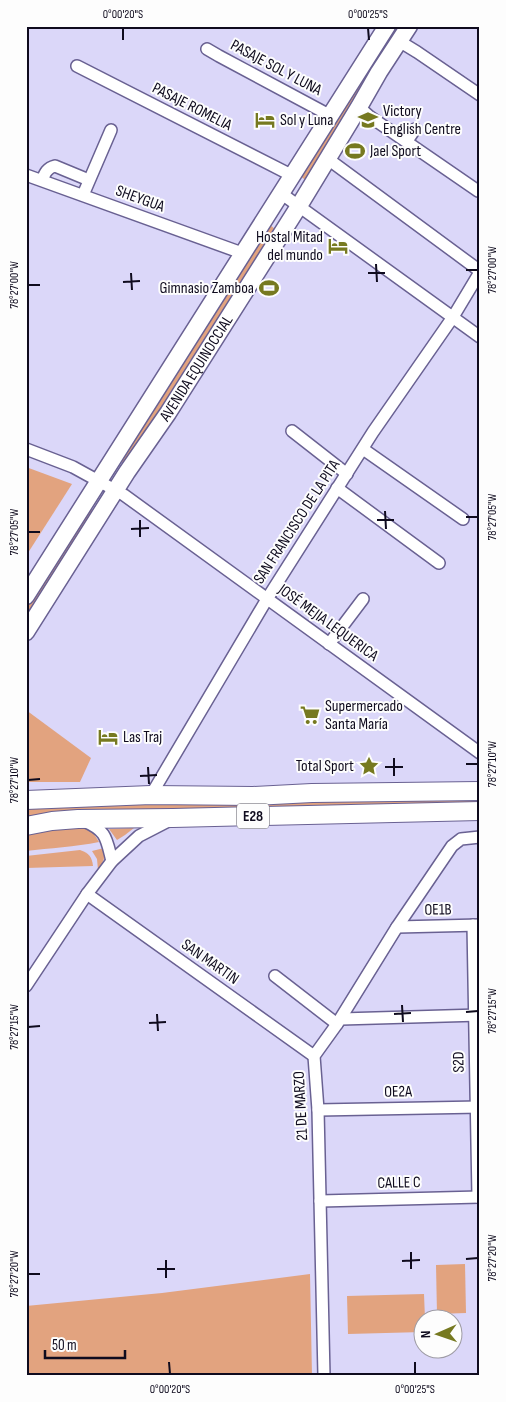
<svg xmlns="http://www.w3.org/2000/svg" width="506" height="1402" viewBox="0 0 506 1402" font-family="'Sofia Sans Condensed',sans-serif">
<style>
.green{fill:#e2a37f}
.lines{fill:none;stroke-linecap:round;stroke-linejoin:round}
.street-casing{stroke:#696192;stroke-width:14}
.secondary-casing{stroke:#696192;stroke-width:19}
.primary-casing{stroke:#696192;stroke-width:20}
.street{stroke:#fff;stroke-width:11}
.secondary{stroke:#fff;stroke-width:16}
.primary{stroke:#fff;stroke-width:18}
.ticks{fill:none;stroke:#0f0b1e;stroke-width:2}
.labels{text-anchor:middle;dominant-baseline:central;stroke-width:4;stroke-linejoin:round;paint-order:stroke}
.shield{fill:#fdfdfd;stroke:#565461;stroke-width:1}
.shield-label{font-size:15px;font-weight:bold;fill:#0f0b1e}
.street-label{font-size:16px;fill:#0f0b1e;stroke:#fdfdfd}
.poi-label{font-size:16px;fill:#0f0b1e;stroke:#fdfdfd;text-anchor:start}
.neatline{fill:none;stroke:#0f0b1e;stroke-width:2}
.ticks-label{font-size:12px;text-anchor:middle;fill:#0f0b1e}
</style>
<rect width="100%" height="100%" fill="#dbd7f9"/>
<g class="green">
<path d="M394 26H404L307 181 300 176Z"/>
<path d="M269 224 276 230 190 365 125 464 120 460Z"/>
<path d="M26 467 72 484 26 556Z"/>
<path d="M89 508 94 512 26 618V606L56 557Z"/>
<path d="M26 710 91 758 80 782H26Z"/>
<path d="M480 797V807L26 820V805Z"/>
<path d="M86 827 94 834 99 842C75 847 50 848 26 851V834L53 829Z"/>
<path d="M134 828 125 835 117 840 109 829Z"/>
<path d="M104 848C106 857 103 863 98 870L97 859 92 851Z"/>
<path d="M80 850C89 853 92 857 93 866L26 868V856Z"/>
<path d="M465 1264 466 1313 437 1314 436 1265Z"/>
<path d="M310 1274 312 1376H26V1306L162 1293Z"/>
<path d="M424 1294 425 1319 424 1320 423 1332 348 1334 347 1296Z"/>
</g>
<g class="lines">
<defs>
<g id="street">
<path d="M399 41 417 52 480 95"/>
<path d="M207 49 219 56 331 116"/>
<path d="M77 66 293 176"/>
<path d="M359 107 369 116 478 191"/>
<path d="M407 141 415 129"/>
<path d="M328 159 480 271"/>
<path d="M26 175 242 253"/>
<path d="M42 180C45 173 47 168 55 166L84 178"/>
<path d="M282 194 480 337"/>
<path d="M83 195 111 130"/>
<path d="M292 431 347 474"/>
<path d="M26 449 73 467 124 495 480 753"/>
<path d="M363 449 463 519"/>
<path d="M337 488 439 563"/>
<path d="M329 644 363 599"/>
<path d="M151 795 267 599 373 432 453 317 480 272"/>
<path d="M84 821C107 831 106 838 112 861"/>
<path d="M87 894 314 1056"/>
<path d="M473 925 478 1197"/>
<path d="M397 927 480 925"/>
<path d="M275 976 337 1024"/>
<path d="M26 986 87 894 112 861 139 836 170 820"/>
<path d="M341 1019 480 1015"/>
<path d="M318 1110 480 1107"/>
<path d="M320 1201 480 1197"/>
<path d="M324 1376 318 1110 314 1056 337 1024 397 927 452 846 461 839 480 837"/>
</g>
<g id="secondary">
<path d="M26 596 387 26"/>
<path id="s1" d="M26 632 127 472 168 413 299 206 359 107 379 72 409 26"/>
</g>
<g id="primary">
<path d="M26 800 151 795 253 796 312 793 480 791"/>
<path d="M26 826 52 821 78 819 173 818 480 811"/>
</g>
</defs>
<use href="#street" class="street-casing"/>
<use href="#secondary" class="secondary-casing"/>
<use href="#primary" class="primary-casing"/>
<use href="#street" class="street"/>
<use href="#secondary" class="secondary"/>
<use href="#primary" class="primary"/>
</g>
<path class="ticks" d="M123 28V40M368 28 369 40M376 264 377 282M466 270H478M131 273 132 290M368 273H385M123 282 140 281M28 285H40M385 511 386 529M466 517H478M140 520V537M377 520H394M131 529 149 528M28 532H40M394 758V776M466 764H478M148 767 149 784M385 767H403M140 776 157 775M28 780 40 779M402 1005 403 1022M466 1012 478 1011M157 1014 158 1031M394 1014 411 1013M149 1023 166 1022M28 1027 40 1026M411 1252V1269M466 1259 478 1258M166 1260V1278M402 1261 420 1260M157 1269H175M28 1274H40M169 1362 170 1374M415 1362V1374"/>
<defs>
<symbol id="hotel-bare" viewBox="-9 -9 18 18"><path d="M-6-4.5h1.5V1H6V5H4.5V3h-9V5H-6ZM-4 0a1.8 1.8 0 1 1 3.6 0ZM.5 0V-2.5h3Q6-2.5 6 0Z" fill="#767920" stroke="#fdfdfd" stroke-width="2.5" paint-order="stroke"/></symbol>
<symbol id="school-bare" viewBox="-9 -9 18 18"><path d="M0-5L7-2L0 1L-7-2ZM-4 1L0 2.5L4 1V4Q0 6-4 4Z" fill="#767920" stroke="#fdfdfd" stroke-width="2.5" paint-order="stroke"/></symbol>
<symbol id="stadium-bare" viewBox="-9 -9 18 18"><path d="M0-5a6.5 5 0 1 0 0 10a6.5 5 0 1 0 0-10ZM-3.5-1.8h7v3.6h-7Z" fill="#767920" stroke="#fdfdfd" stroke-width="2.5" paint-order="stroke"/></symbol>
<symbol id="supermarket-bare" viewBox="-9 -9 18 18"><path d="M-6-5.5h2.5l.6 2H6L4.5 2H-2.5L-4.4-4H-6ZM-1.5 3.2a1.3 1.3 0 1 0 .1 0ZM3 3.2a1.3 1.3 0 1 0 .1 0Z" fill="#767920" stroke="#fdfdfd" stroke-width="2.5" paint-order="stroke"/></symbol>
<symbol id="sight-bare" viewBox="-9 -9 18 18"><path d="M0-6L1.8-2.2L6-1.7L2.9 1.2L3.7 5.4L0 3.3L-3.7 5.4L-2.9 1.2L-6-1.7L-1.8-2.2Z" fill="#767920" stroke="#fdfdfd" stroke-width="2.5" paint-order="stroke"/></symbol>
</defs>
<g fill-rule="evenodd">
<use href="#hotel-bare" x="251" y="106" width="28" height="28"/>
<use href="#school-bare" x="354" y="106" width="28" height="28"/>
<use href="#stadium-bare" x="341" y="137" width="28" height="28"/>
<use href="#hotel-bare" x="324" y="232" width="28" height="28"/>
<use href="#stadium-bare" x="255" y="274" width="28" height="28"/>
<use href="#supermarket-bare" x="296" y="701" width="28" height="28"/>
<use href="#hotel-bare" x="94" y="723" width="28" height="28"/>
<use href="#sight-bare" x="355" y="752" width="28" height="28"/>
</g>
<g class="labels">
<rect class="shield" x="237" y="803.5" width="32" height="25" rx="4"/>
<g class="shield-label">
<text x="253" y="816">E28</text>
</g>
<g class="street-label">
<text transform="translate(276 68) rotate(28)">PASAJE SOL Y LUNA</text>
<text transform="translate(192 107) rotate(27)">PASAJE ROMELIA</text>
<text transform="translate(140 199) rotate(20)">SHEYGUA</text>
<text stroke="none"><textPath href="#s1" startOffset="314">AVENIDA EQUINOCCIAL</textPath></text>
<text transform="translate(297 522) rotate(-57)">SAN FRANCISCO DE LA PITA</text>
<text transform="translate(328 623) rotate(36)">JOSÉ MEJIA LEQUERICA</text>
<text transform="translate(438 910) rotate(-1)">OE1B</text>
<text transform="translate(210 962) rotate(35)">SAN MARTIN</text>
<text transform="translate(459 1062) rotate(-91)">S2D</text>
<text transform="translate(398 1092) rotate(-1)">OE2A</text>
<text transform="translate(301 1106) rotate(-93)">21 DE MARZO</text>
<text transform="translate(399 1183) rotate(-1)">CALLE C</text>
</g>
<g class="poi-label">
<text x="383" y="111">Victory<tspan x="383" dy="18">English Centre</tspan></text>
<text x="280" y="120">Sol y Luna</text>
<text x="370" y="151">Jael Sport</text>
<text x="323" y="237" text-anchor="end">Hostal Mitad<tspan x="323" dy="18">del mundo</tspan></text>
<text x="254" y="288" text-anchor="end">Gimnasio Zamboa</text>
<text x="325" y="706">Supermercado<tspan x="325" dy="18">Santa María</tspan></text>
<text x="123" y="737">Las Traj</text>
<text x="354" y="766" text-anchor="end">Total Sport</text>
</g>
</g>
<rect width="506" height="1402" fill="none" stroke="#fdfdfd" stroke-width="55"/>
<g transform="translate(438 1334) rotate(268)"><circle r="24" fill="#fdfdfd" stroke="#9e9ca4"/>
<path d="M0-4L9 19L0 12L-9 19Z" fill="#767920"/>
<text y="-8" font-size="14" font-weight="bold" text-anchor="middle" fill="#0f0b1e">N</text>
</g>
<path d="M45 1350v8h80v-8" fill="none" stroke="#0f0b1e" stroke-width="2.5"/>
<text x="52" y="1350" font-size="15" fill="#0f0b1e" stroke="#fdfdfd" stroke-width="4" paint-order="stroke">50 m</text>
<rect x="28" y="28" width="450" height="1346" class="neatline"/>
<g class="ticks-label">
<text x="123" y="18">0°00'20"S</text>
<text x="368" y="18">0°00'25"S</text>
<text transform="translate(492 270) rotate(-90)" y="4">78°27'00"W</text>
<text transform="translate(14 285) rotate(-90)" y="4">78°27'00"W</text>
<text transform="translate(492 517) rotate(-90)" y="4">78°27'05"W</text>
<text transform="translate(14 532) rotate(-90)" y="4">78°27'05"W</text>
<text transform="translate(492 764) rotate(-90)" y="4">78°27'10"W</text>
<text transform="translate(14 780) rotate(-90)" y="4">78°27'10"W</text>
<text transform="translate(492 1011) rotate(-90)" y="4">78°27'15"W</text>
<text transform="translate(14 1027) rotate(-90)" y="4">78°27'15"W</text>
<text transform="translate(492 1258) rotate(-90)" y="4">78°27'20"W</text>
<text transform="translate(14 1274) rotate(-90)" y="4">78°27'20"W</text>
<text x="170" y="1393">0°00'20"S</text>
<text x="415" y="1393">0°00'25"S</text>
</g>
</svg>
